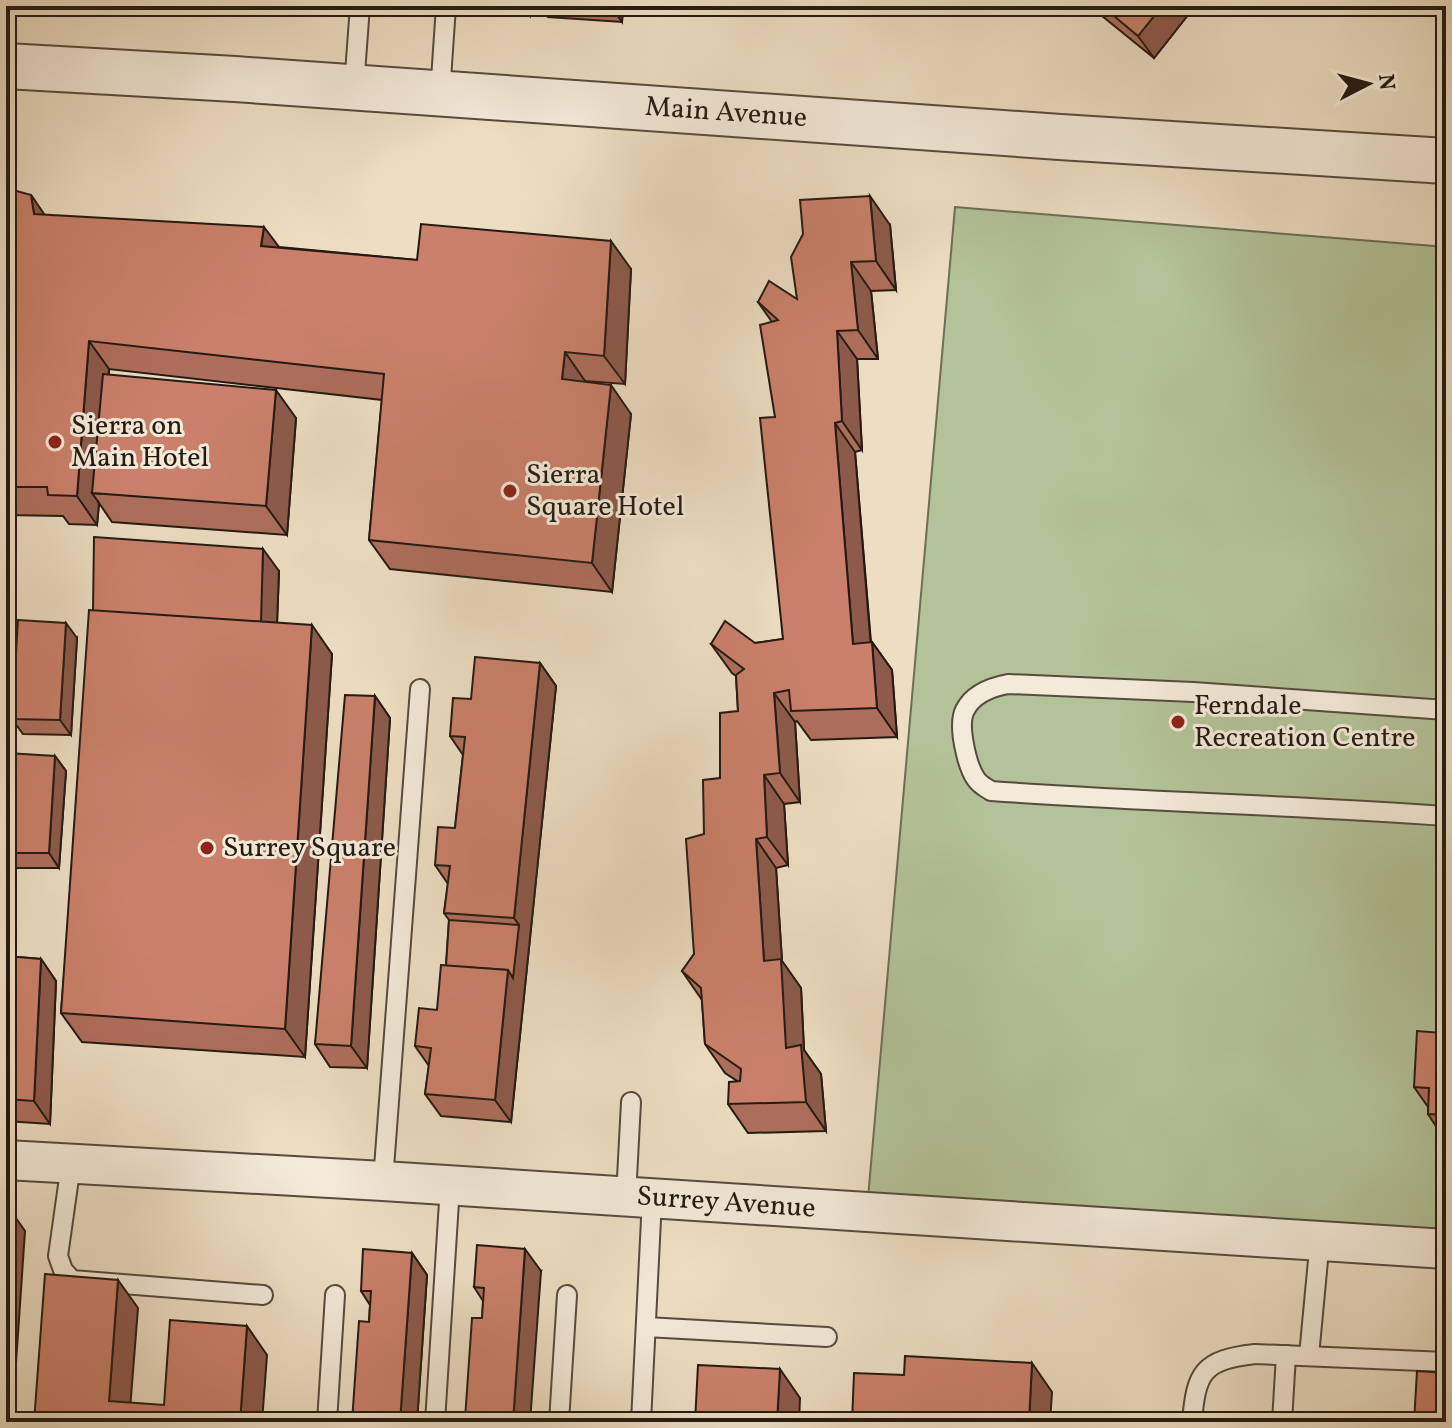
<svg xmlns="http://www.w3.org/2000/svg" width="1452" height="1428" viewBox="0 0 1452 1428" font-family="Vollkorn,serif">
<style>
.green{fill:#b3c298;stroke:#6c6e55;stroke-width:2}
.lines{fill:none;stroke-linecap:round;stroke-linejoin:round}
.service-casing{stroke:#564b3e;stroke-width:22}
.minor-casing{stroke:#564b3e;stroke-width:42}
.tertiary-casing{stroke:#564b3e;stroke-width:48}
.service{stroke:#f3ead8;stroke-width:18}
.minor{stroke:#f3ead8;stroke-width:38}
.tertiary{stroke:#f3ead8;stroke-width:44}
.wall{fill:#ae6e5c;stroke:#241a12;stroke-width:2}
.shaded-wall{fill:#8d5a4b;stroke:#241a12;stroke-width:2}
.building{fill:#ca806b;stroke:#241a12;stroke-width:2}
.poi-dot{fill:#8f2418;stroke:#f3ead8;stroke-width:3}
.labels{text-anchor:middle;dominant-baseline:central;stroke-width:6;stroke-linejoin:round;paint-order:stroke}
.street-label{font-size:28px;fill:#241a12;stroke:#f3ead8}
.poi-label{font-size:28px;fill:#241a12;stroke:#f3ead8;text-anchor:start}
</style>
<rect width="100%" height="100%" fill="#eddec3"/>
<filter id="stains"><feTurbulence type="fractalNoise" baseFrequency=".0025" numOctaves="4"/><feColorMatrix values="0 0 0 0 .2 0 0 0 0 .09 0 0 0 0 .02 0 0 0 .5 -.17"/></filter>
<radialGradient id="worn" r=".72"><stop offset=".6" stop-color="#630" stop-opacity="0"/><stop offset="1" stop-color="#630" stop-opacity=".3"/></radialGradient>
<path class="green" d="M955 207 1446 247V1234L868 1198Z"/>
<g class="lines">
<defs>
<g id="service">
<path d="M354 87 360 6"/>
<path d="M440 94 446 6"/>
<path d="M1446 710 1193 692 1008 684C992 687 973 694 965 710 957 725 967 766 976 779 980 785 985 787 991 791 1143 802 1294 805 1446 816"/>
<path d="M71 1164 58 1256 63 1270 72 1280 263 1295"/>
<path d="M383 1181 420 689"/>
<path d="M626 1197 631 1102"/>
<path d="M646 1327 827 1337"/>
<path d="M1309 1356 1320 1239"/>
<path d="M327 1422 335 1295"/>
<path d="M435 1422 450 1186"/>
<path d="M559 1422 567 1295"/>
<path d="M641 1422 652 1199"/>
<path d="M1192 1422C1196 1372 1203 1360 1255 1354L1446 1362"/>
<path d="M1282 1422 1286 1355"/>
</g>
<path id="minor" d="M6 1160 383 1181 1446 1249"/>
<path id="tertiary" d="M6 66 235 79 1060 137 1446 161"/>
</defs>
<use href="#service" class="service-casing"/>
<use href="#minor" class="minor-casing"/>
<use href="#tertiary" class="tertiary-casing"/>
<use href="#service" class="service"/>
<use href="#minor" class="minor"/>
<use href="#tertiary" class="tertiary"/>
</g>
<g class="wall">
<path d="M472 6H623L622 22 548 17 542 7 532 6 530 16 477 13Z"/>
<path d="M1093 6H1182L1188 15 1154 58 1096 11Z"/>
<path d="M6 193 31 195 44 215 279 247 417 260 631 269 625 384 585 381V382L631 414 612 592 390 569 369 540 382 400 109 369V375L296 418 287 535 112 522 99 503 97 525 69 524 63 516 6 515Z"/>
<path d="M890 225 896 290 871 291 878 359H857L862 450 855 452 871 642H872L892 670 897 737 811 740 797 721 795 722 800 802 784 804 788 865 776 868 782 961 801 988 804 1050 821 1074 826 1131 748 1133 728 1104 737 1081 725 1073 705 1044 702 1000 682 971 694 954 704 834 738 711 736 676 732 673 711 644 755 643 783 639 772 322 758 302 797 299Z"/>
<path d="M279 571 277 623 332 654 305 1057 82 1042 61 1013 93 611Z"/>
<path d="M77 638 71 735 23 734 12 719Z"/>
<path d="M540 663 556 686 511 1122 441 1116 425 1094 429 1066 415 1046 437 1010 446 966 449 920 444 913 448 884 435 865 455 828 463 755 450 736 471 699Z"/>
<path d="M375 696 390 718 367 1068 330 1067 315 1044Z"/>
<path d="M55 756 66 771 59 868H12L6 859V853Z"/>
<path d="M6 956 41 959 56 981 50 1124 6 1121Z"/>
<path d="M1446 966V1137H1443L1428 1114V1107L1414 1087 1442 1033Z"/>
<path d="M412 1253 427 1275 417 1422H334H352L369 1322 370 1305 361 1291Z"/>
<path d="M541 1271 465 1419 482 1318 483 1301 474 1287Z"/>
</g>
<g class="shaded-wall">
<path d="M523 6H532L530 16Z"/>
<path d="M611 6H623L622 22Z"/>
<path d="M1162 6H1182L1188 15 1154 58 1138 36Z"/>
<path d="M31 195 51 224 34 214Z"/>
<path d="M870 196 890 225 896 290 876 261Z"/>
<path d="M264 227 285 255 261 246Z"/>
<path d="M611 241 631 269 625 384 604 356Z"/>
<path d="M851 262 871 291 878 359 858 330Z"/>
<path d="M837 331 857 359 862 450 842 421Z"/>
<path d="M89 341 109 369 100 494 92 493 99 503 97 525 77 496Z"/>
<path d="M565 352 585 381 582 408 562 379Z"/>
<path d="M611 385 631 414 612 592 592 563Z"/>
<path d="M276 390 296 418 287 535 266 506Z"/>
<path d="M835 423 855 452 873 672 853 644Z"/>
<path d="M263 549 279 571 276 650 260 628Z"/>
<path d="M66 623 77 638 71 735 60 720Z"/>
<path d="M312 625 332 654 305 1057 285 1029Z"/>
<path d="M872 642 892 670 897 737 877 708Z"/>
<path d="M540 663 556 686 511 1122 495 1100 508 970 519 925 514 918Z"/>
<path d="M774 693 795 722 800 802 780 773Z"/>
<path d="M375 696 390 718 367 1068 351 1046Z"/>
<path d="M55 756 66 771 59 868 49 853Z"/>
<path d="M764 775 784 804 788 865 767 837Z"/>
<path d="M756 839 776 868 782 961 801 988 804 1050 821 1074 826 1131 806 1102 786 1048 764 961Z"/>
<path d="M41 959 56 981 50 1124 34 1101Z"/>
<path d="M9 1208 25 1231 12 1422H6V1254Z"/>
<path d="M525 1249 541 1271 530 1422H513Z"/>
<path d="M412 1253 427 1275 417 1422H400Z"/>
<path d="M118 1280 138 1308 129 1422 109 1401Z"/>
<path d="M247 1326 267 1355 262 1422H240Z"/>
<path d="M1032 1363 1052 1392 1050 1422H1029Z"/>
<path d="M780 1369 800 1398 799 1422H777Z"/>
</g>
<g class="building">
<path d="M1102 6H1162L1138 36Z"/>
<path d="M13 190 31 195 34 214 264 227 261 246 417 260 421 224 611 241 604 356 565 352 562 379 611 385 592 563 369 540 384 374 89 341 77 496 48 495 47 487H6V193Z"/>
<path d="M870 196 876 261 851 262 858 330 837 331 842 421 835 423 853 644 872 642 877 708 791 711 789 690 774 693 780 773 764 775 767 837 756 839 764 961 781 959 786 1048 801 1045 806 1102 728 1104 729 1082 740 1081 741 1069 705 1044 701 988 682 971 694 954 686 839 704 834 703 780 720 778V713L738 711 736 675 744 669 711 644 725 621 755 643 783 639 760 418 775 417 760 325 778 320 758 302 769 281 797 299 791 257 803 234 800 200Z"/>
<path d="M103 374 276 390 266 506 92 493Z"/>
<path d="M94 537 263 549 261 622 93 611Z"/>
<path d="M89 610 312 625 285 1029 61 1013Z"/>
<path d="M18 620 66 623 60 720 12 719Z"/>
<path d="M475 657 540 663 514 918 444 913 450 866 435 865 438 827 455 828 465 737 450 736 453 698 471 699Z"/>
<path d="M345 695 375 696 351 1046 315 1044Z"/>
<path d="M7 753 55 756 49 853H6Z"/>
<path d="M449 920 519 925 513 978 508 970 446 966Z"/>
<path d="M6 956 41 959 34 1101 6 1099Z"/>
<path d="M441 965 508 970 495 1100 425 1094 431 1048 415 1046 419 1008 437 1010Z"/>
<path d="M1446 966V1115L1428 1114 1429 1088 1414 1087 1417 1031 1442 1033Z"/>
<path d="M6 1208H9L6 1254Z"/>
<path d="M477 1245 525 1249 513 1422H446L447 1417 465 1419 472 1318H482L484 1288 474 1287Z"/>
<path d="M363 1249 412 1253 400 1422H334V1421L352 1422 359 1321 369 1322 371 1291H361Z"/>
<path d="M45 1274 118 1280 109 1401 164 1405 170 1320 247 1326 240 1422H34Z"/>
<path d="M905 1356 1032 1363 1029 1422H852L854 1373 904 1375Z"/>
<path d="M698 1365 780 1369 777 1422H695Z"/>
<path d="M1417 1371 1446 1373V1422H1414Z"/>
</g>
<g class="poi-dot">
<circle cx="55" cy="442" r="8"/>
<circle cx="510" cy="491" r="8"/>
<circle cx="1178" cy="722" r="8"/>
<circle cx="207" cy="848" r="8"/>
</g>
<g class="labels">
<g class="street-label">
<text transform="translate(726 113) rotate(4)">Main Avenue</text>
<text transform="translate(726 1203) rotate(4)">Surrey Avenue</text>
</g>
<g class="poi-label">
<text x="71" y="426">Sierra on<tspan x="71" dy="32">Main Hotel</tspan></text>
<text x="526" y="475">Sierra<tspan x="526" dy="32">Square Hotel</tspan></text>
<text x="1194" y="706">Ferndale<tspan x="1194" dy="32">Recreation Centre</tspan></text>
<text x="223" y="848">Surrey Square</text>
</g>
</g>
<rect width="1452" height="1428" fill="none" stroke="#eddec3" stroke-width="32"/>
<rect x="8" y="8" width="1436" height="1412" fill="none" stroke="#241a12" stroke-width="4"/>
<rect x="16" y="16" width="1420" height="1396" fill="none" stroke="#241a12" stroke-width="2"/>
<g transform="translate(1368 84) rotate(84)" stroke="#f3ead8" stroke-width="6" paint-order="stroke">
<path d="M0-6L14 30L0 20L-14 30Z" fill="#241a12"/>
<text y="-12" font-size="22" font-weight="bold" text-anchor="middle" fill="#241a12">N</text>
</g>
<rect width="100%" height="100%" filter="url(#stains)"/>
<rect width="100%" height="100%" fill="url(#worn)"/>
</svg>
